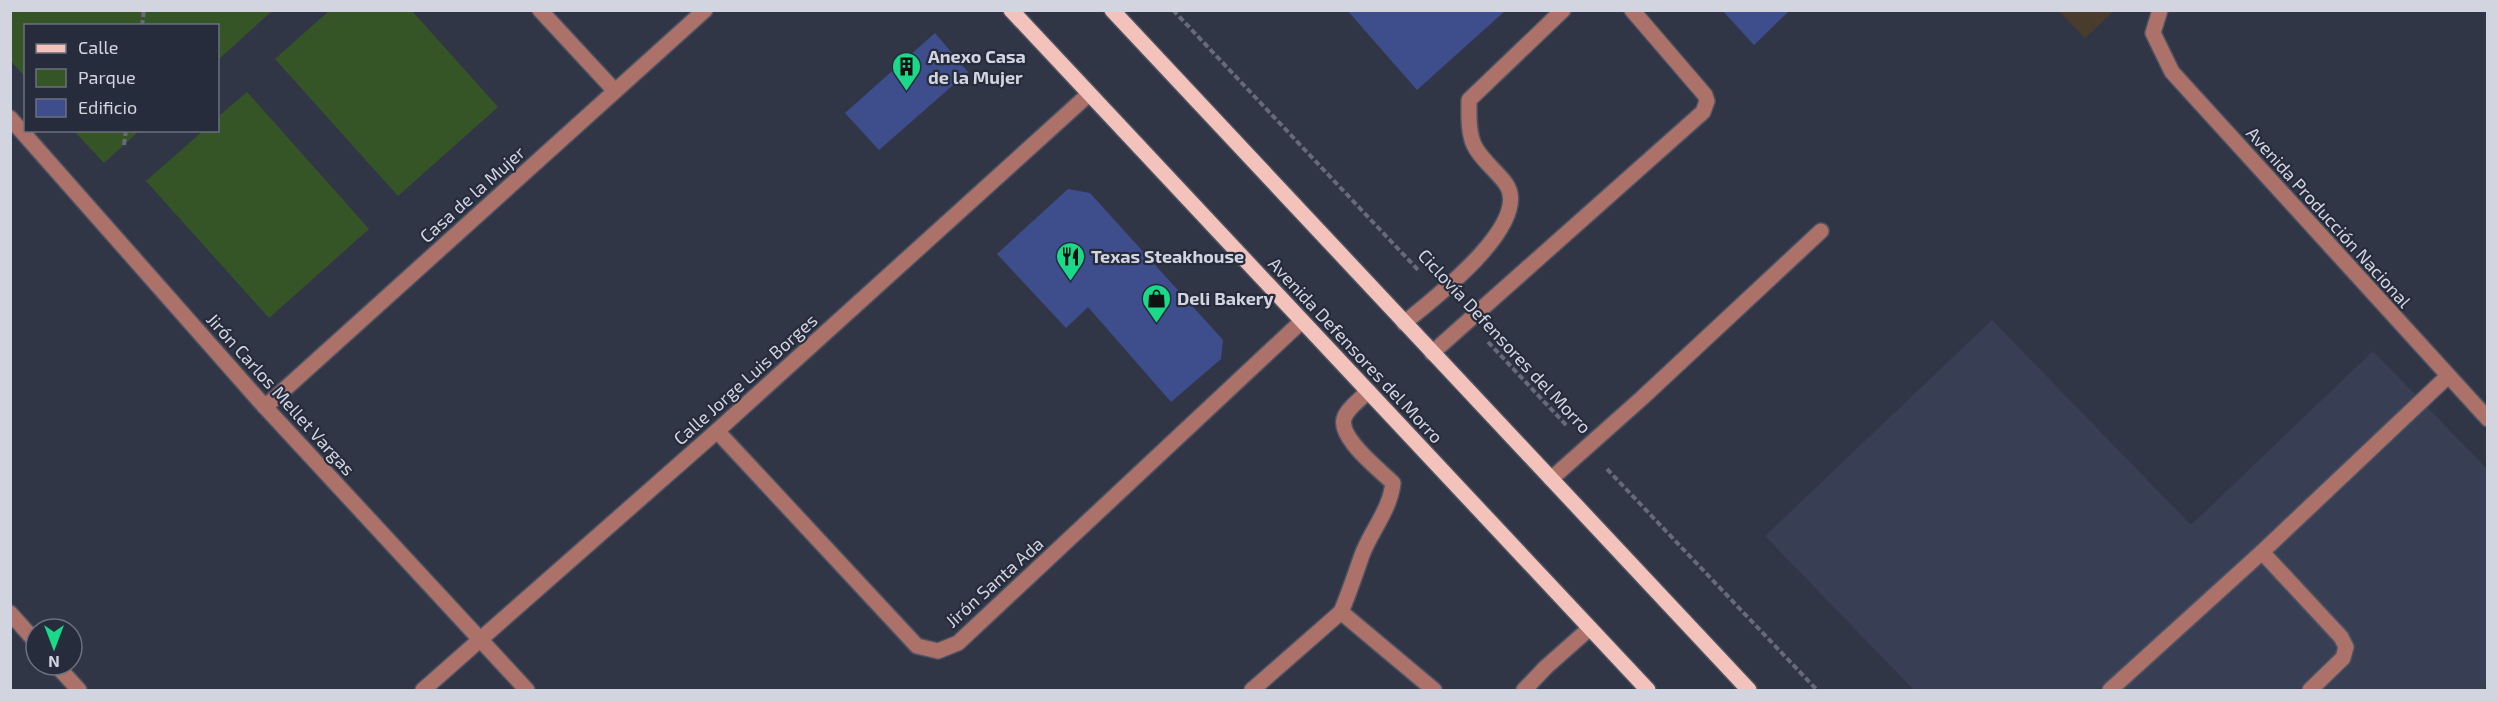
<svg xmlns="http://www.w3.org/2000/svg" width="2498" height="701" viewBox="0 0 2498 701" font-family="'Exo 2',sans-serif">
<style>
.built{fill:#383f55}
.medical{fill:#493c2d}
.green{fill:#365527}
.building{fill:#3e4e8d}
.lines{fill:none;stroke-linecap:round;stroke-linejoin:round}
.minor-casing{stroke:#4e5363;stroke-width:18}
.major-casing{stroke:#4e5363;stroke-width:18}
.path{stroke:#666a79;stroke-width:4;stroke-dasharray:6 3;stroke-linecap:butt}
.minor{stroke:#ac726a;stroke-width:15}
.major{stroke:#f3c3bb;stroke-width:15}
.labels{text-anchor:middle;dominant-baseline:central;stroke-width:4.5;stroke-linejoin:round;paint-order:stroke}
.poi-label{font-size:18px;font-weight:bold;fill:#d2d5e0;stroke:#272c3c;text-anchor:start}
.street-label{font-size:18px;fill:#d2d5e0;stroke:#272c3c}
</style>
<rect width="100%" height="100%" fill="#313647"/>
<path class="built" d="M1992 320 2191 525 2373 351 2487 469V685L2482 690H1914L1765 536Z"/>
<path class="medical" d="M2059 11H2114L2085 38Z"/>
<g class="green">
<path d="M11 10H272V11L218 60V26H26L25 77 11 61Z"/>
<path d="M329 11H412L498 107 398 196 275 59Z"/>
<path d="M247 92 369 229 269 318 146 181 203 131 218 130V117Z"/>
<path d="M74 131H139L104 163Z"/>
</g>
<g class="building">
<path d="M1347 10H1506L1417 90Z"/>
<path d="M1722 10H1790L1754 45Z"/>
<path d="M935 33 968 72 879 150 845 113Z"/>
<path d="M1068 189 1090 193 1223 340 1221 359 1171 402 1088 307 1066 328 997 254Z"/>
</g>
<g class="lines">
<defs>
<g id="minor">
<path d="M540 10 615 91"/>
<path d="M2160 10 2153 33 2172 72 2488 419"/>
<path d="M10 118 265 407 527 690"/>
<path d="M1404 323C1431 301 1533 224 1506 184 1497 171 1481 160 1474 145 1468 132 1469 114 1469 100L1563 10"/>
<path d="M1432 353 1703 112 1707 101 1705 95 1632 10"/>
<path d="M265 407 705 10"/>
<path d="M717 431 917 646 938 651 958 643 1302 321"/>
<path d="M1551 479 1642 398 1821 231"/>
<path d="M2262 552 2341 637 2346 647 2343 658 2310 690"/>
<path d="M1341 612C1349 593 1355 575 1362 555 1371 531 1390 510 1393 483 1380 470 1335 436 1345 416 1349 407 1361 399 1368 391"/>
<path d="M10 613 36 642"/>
<path d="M56 665 79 690"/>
<path d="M423 690 717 431 1089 94"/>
<path d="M1252 690 1341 612 1434 690"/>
<path d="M1524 690 1546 667 1590 628"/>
<path d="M2110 690 2262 552 2448 376"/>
</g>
<g id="major">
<path d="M1011 10 1648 690"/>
<path d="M1112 10 1749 690"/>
</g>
</defs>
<use href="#minor" class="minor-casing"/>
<use href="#major" class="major-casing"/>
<g class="path">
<path d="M1173 10 1420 272"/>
<path d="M142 26 144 10"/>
<path d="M124 145 126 130"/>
<path d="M1488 342 1567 426"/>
<path d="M1607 469 1817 690"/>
</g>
<use href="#minor" class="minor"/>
<use href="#major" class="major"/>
</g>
<defs>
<symbol id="building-pin" viewBox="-11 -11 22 30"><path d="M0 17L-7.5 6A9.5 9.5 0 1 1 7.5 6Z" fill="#1ad988" stroke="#272c3c"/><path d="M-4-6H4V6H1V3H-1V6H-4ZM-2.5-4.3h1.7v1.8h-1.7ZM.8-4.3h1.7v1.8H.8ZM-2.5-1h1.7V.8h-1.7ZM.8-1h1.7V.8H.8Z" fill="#111"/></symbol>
<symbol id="restaurant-pin" viewBox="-11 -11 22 30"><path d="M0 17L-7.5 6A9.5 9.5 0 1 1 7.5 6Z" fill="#1ad988" stroke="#272c3c"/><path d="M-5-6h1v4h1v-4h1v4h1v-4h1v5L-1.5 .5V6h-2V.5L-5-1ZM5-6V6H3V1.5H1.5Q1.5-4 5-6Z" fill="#111"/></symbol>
<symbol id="shop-pin" viewBox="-11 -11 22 30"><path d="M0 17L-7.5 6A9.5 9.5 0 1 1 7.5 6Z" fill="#1ad988" stroke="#272c3c"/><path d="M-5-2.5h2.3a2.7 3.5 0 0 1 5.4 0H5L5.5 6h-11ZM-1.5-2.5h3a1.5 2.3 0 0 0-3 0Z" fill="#111"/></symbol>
</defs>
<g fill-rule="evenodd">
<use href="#building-pin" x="890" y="50" width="33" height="45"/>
<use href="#restaurant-pin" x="1054" y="240" width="33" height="45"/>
<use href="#shop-pin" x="1140" y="282" width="33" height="45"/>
</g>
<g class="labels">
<g class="poi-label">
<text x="928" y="56">Anexo Casa<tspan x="928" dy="21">de la Mujer</tspan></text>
<text x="1091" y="256">Texas Steakhouse</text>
<text x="1177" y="298">Deli Bakery</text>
</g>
<g class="street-label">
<text transform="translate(472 194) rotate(-42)">Casa de la Mujer</text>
<text transform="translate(2329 217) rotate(48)">Avenida Producción Nacional</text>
<text transform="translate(1505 341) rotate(47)">Ciclovía Defensores del Morro</text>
<text transform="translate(1356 350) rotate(47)">Avenida Defensores del Morro</text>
<text transform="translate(745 379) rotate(-42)">Calle Jorge Luis Borges</text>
<text transform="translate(281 394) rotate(48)">Jirón Carlos Mellet Vargas</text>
<text transform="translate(994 582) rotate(-42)">Jirón Santa Ada</text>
</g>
</g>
<rect width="2498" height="701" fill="none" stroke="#d2d5e0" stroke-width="24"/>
<rect x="24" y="24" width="195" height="108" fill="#272c3c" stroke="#6b707e" stroke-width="1.5"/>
<rect x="36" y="44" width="30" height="9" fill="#f3c3bb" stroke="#6b707e" stroke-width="1.5"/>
<text x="78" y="54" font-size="18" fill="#d2d5e0">Calle</text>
<rect x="36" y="69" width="30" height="18" fill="#365527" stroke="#6b707e" stroke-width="1.5"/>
<text x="78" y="84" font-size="18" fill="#d2d5e0">Parque</text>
<rect x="36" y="99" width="30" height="18" fill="#3e4e8d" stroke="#6b707e" stroke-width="1.5"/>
<text x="78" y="114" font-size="18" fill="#d2d5e0">Edificio</text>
<g transform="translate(54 647) rotate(180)"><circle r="28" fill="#272c3c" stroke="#6b707e" stroke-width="1.5"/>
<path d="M0-4.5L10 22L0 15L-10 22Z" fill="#1ad988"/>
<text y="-9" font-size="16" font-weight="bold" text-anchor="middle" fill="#d2d5e0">N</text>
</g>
</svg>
